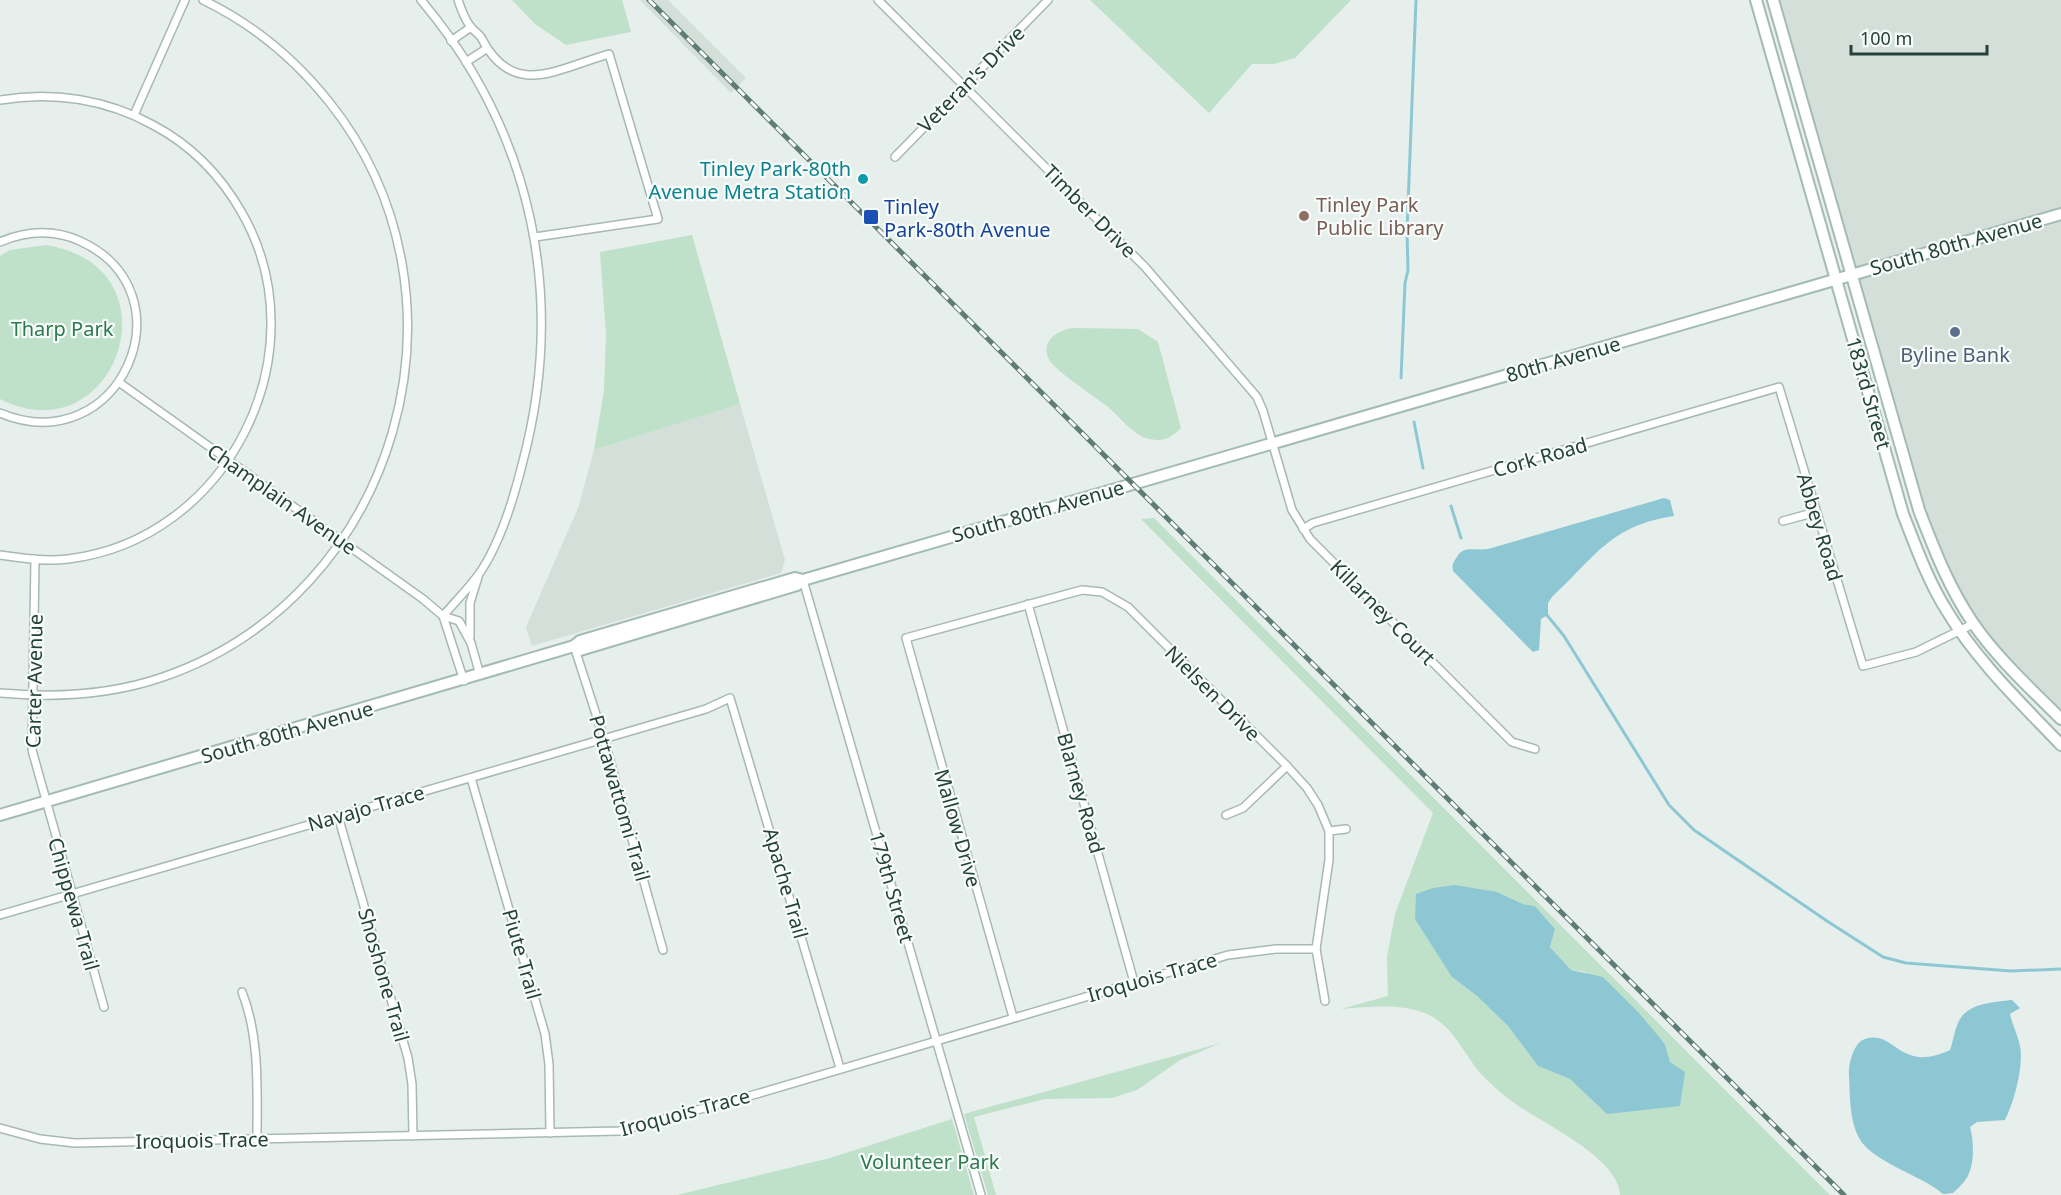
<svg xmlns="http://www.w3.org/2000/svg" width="2061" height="1195" viewBox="0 0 2061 1195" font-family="'Noto Sans',sans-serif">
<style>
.built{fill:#d4dfda}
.green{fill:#bfe0c9;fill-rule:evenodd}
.water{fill:#8ec7d4}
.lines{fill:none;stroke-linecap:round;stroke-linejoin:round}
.stream{stroke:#8ec7d4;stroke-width:3}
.street-casing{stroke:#a8b8b3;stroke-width:10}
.secondary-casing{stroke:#a4bbb4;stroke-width:14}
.street{stroke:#fff;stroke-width:7}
.secondary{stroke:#fff;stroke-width:10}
.rail-casing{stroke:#5f7d76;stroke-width:5}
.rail{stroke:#f7fbf9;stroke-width:3;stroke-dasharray:9;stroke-linecap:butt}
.culture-dot{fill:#0f9aa8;stroke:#f7fbf9;stroke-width:2}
.education-dot{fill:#8d6e63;stroke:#f7fbf9;stroke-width:2}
.transit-dot{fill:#1a4fb4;stroke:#f7fbf9;stroke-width:2}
.service-dot{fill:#5c6f8a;stroke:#f7fbf9;stroke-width:2}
.labels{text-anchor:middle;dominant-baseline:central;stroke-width:4.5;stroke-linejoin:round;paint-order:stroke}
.street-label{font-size:20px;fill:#24423b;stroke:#f7fbf9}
.culture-label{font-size:20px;fill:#0d838f;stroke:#f7fbf9;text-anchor:end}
.education-label{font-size:20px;fill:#785e54;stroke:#f7fbf9;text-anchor:start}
.transit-label{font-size:20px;fill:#164399;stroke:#f7fbf9;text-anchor:start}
.park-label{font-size:20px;fill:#2d7a4e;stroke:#f7fbf9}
.service-label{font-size:20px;fill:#4e5e75;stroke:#f7fbf9}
</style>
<rect width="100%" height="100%" fill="#e6efeb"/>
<g class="built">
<path d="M640 0H668L746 78 731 93Z"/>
<path d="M1769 0H2061V211L1847 273Z"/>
<path d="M2061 217V725L1974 630 1932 559 1849 279Z"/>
<path d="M740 404 785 560 781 573 532 646 526 627 578 508 594 450Z"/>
</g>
<g class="green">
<path d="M512 0H622L631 32 566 45 535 24Z"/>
<path d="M1090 0H1351L1295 58 1274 64H1252L1209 113Z"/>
<path d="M692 235 740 404 594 450 604 391 606 334 600 252Z"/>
<path d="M46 245C183 267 115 458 0 399V256L10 250Z"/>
<path d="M1073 328 1138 329 1158 342 1181 428C1175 434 1166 441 1157 440 1134 439 1124 420 1108 407 1097 398 1057 372 1050 361 1039 343 1056 330 1073 328Z"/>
<path d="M1154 518 1830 1195H1620C1619 1157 1541 1123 1513 1102 1502 1094 1491 1084 1482 1075 1464 1055 1454 1026 1427 1014 1400 1003 1370 1007 1341 1009L1388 996 1387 957 1395 914 1433 813 1141 519ZM1497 892 1523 904 1535 906 1555 929 1550 947 1571 970 1585 972 1665 1043 1670 1062 1570 1079 1538 1066 1508 1026 1477 996 1452 977Z"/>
<path d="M1221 1043 1180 1060 1137 1090 1112 1098 1045 1099 974 1117 996 1195H988L964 1114Z"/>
<path d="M952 1119 974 1195H677L830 1158Z"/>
</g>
<g class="water">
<path d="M1664 498 1670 500 1674 516C1611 525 1595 557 1552 597L1548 603V615L1541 619 1539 650 1533 652 1453 571C1452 564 1453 563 1457 557 1463 545 1474 551 1488 549Z"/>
<path d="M1455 885 1497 892 1523 904 1535 906 1555 929 1550 947 1571 970 1603 977 1639 1013 1665 1044 1670 1062 1685 1072 1680 1106 1607 1114 1570 1079 1538 1066 1508 1026 1477 996 1452 977 1415 919 1416 894 1433 888Z"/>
<path d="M2012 1000 2020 1008 2010 1014C2012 1024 2018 1035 2020 1046 2024 1065 2014 1103 2005 1120L1977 1122 1970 1127C1974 1141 1975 1166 1966 1179 1963 1184 1957 1189 1953 1193L1943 1194C1921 1175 1872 1162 1859 1138 1849 1119 1850 1095 1849 1075 1848 1064 1854 1042 1865 1039 1895 1029 1899 1074 1950 1050 1953 1042 1954 1032 1958 1023 1966 1003 1994 1002 2012 1000Z"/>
</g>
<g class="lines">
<g class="stream">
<path d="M1401 378 1405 283 1408 270 1407 231 1416 0"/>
<path d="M1414 422 1423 468"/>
<path d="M1451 506 1461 538"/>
<path d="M1546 614 1564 636 1669 805 1694 830 1827 921 1883 957 1906 963 2011 971 2061 969"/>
</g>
<defs>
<g id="street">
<path d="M421 0C533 133 567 298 522 465 513 501 500 544 479 574 468 589 455 602 443 616"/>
<path d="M458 0C461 9 464 18 470 26 473 31 479 33 482 39 513 99 557 69 609 54L658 219 535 237"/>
<path d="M878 0 1145 267 1257 397 1263 411 1292 510 1310 539 1512 742 1535 749"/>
<path d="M451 41 471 27"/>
<path d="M466 62 486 49"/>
<path d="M0 100C52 91 106 99 153 125 191 145 221 176 242 213 322 353 228 540 68 559 45 562 22 558 0 555"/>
<path d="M134 115 185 0"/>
<path d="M895 157 1048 0"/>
<path d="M0 242C26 231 53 229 80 241 194 293 120 463 0 413"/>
<path d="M120 383 423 599 443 616 459 621 471 643 480 675"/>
<path d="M1783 521 1816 512"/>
<path d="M1303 529 1313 523 1779 387 1863 666 1916 652 1973 624"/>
<path d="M35 559 32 750 104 1007"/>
<path d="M803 580 981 1195"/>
<path d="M1028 604 1134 982"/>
<path d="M443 616 464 681"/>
<path d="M470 637V603L478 577"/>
<path d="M574 646 604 739 663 950"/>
<path d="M0 693C55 698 111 695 163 677 398 596 484 297 330 103 296 60 253 24 203 0"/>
<path d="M471 778 545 1034 549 1064 550 1133"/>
<path d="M1226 815 1243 808 1287 766"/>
<path d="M338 816 408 1058 412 1084 413 1136"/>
<path d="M1329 831 1346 829"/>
<path d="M0 915 706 709 730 698 840 1068"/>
<path d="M242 992C260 1037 257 1091 257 1139"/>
<path d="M1013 1017 906 638 1082 590 1102 592 1128 607 1287 766 1307 788 1318 805 1329 831V860L1316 949 1325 1001"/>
<path d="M0 1128 40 1139 75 1143 619 1131 760 1093 1228 955 1276 949H1316"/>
</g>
<g id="secondary">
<path d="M1756 0 1903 514C1916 547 1928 581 1947 611 1977 661 2021 703 2061 745"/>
<path d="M1773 0 1919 510C1934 549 1949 588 1973 623 1997 658 2031 689 2061 719"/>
<path d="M574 646 580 650 797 585 803 580"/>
<path d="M0 815 574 646 580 641 795 578 803 580 2061 214"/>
</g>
</defs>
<use href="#street" class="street-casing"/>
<use href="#secondary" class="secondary-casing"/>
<use href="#street" class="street"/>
<use href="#secondary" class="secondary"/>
<defs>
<path id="rail" d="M649 0 1844 1195"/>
</defs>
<use href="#rail" class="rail-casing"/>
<use href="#rail" class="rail"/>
</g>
<circle class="culture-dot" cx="863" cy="179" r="6"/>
<circle class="education-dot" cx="1304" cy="216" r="6"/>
<rect class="transit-dot" x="863" y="209" width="16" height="16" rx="3"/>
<circle class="service-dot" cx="1955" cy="332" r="6"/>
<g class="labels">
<g class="street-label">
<text transform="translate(971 79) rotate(-45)">Veteran's Drive</text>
<text transform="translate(1090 211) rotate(45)">Timber Drive</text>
<text transform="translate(1956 244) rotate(-16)">South 80th Avenue</text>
<text transform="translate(1563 359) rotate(-16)">80th Avenue</text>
<text transform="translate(1869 393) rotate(74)">183rd Street</text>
<text transform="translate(1540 457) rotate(-16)">Cork Road</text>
<text transform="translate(282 499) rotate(35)">Champlain Avenue</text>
<text transform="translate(1038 511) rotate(-16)">South 80th Avenue</text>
<text transform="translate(1820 527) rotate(73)">Abbey Road</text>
<text transform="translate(1383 612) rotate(45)">Killarney Court</text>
<text transform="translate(34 681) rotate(-89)">Carter Avenue</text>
<text transform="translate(1213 693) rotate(45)">Nielsen Drive</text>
<text transform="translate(287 732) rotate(-16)">South 80th Avenue</text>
<text transform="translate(1081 793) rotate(74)">Blarney Road</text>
<text transform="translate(620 798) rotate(74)">Pottawattomi Trail</text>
<text transform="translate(366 808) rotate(-16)">Navajo Trace</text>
<text transform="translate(958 828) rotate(74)">Mallow Drive</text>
<text transform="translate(786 883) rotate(74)">Apache Trail</text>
<text transform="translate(892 887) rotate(74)">179th Street</text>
<text transform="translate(74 904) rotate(74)">Chippewa Trail</text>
<text transform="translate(522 954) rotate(74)">Piute Trail</text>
<text transform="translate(384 975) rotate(74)">Shoshone Trail</text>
<text transform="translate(1152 977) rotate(-16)">Iroquois Trace</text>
<text transform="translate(685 1112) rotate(-15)">Iroquois Trace</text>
<text transform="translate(202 1140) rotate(-1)">Iroquois Trace</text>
</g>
<g class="culture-label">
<text x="851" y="168">Tinley Park-80th<tspan x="851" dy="23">Avenue Metra Station</tspan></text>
</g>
<g class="education-label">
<text x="1316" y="204">Tinley Park<tspan x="1316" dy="23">Public Library</tspan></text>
</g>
<g class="transit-label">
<text x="884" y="206">Tinley<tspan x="884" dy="23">Park-80th Avenue</tspan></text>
</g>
<g class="park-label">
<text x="62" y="328">Tharp Park</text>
<text x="930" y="1161">Volunteer Park</text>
</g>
<g class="service-label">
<text x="1955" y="354">Byline Bank</text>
</g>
</g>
<path d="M1851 45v9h136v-9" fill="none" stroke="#24423b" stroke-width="3"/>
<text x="1860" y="45" font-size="18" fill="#24423b" stroke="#f7fbf9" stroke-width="4.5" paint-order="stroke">100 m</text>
</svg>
